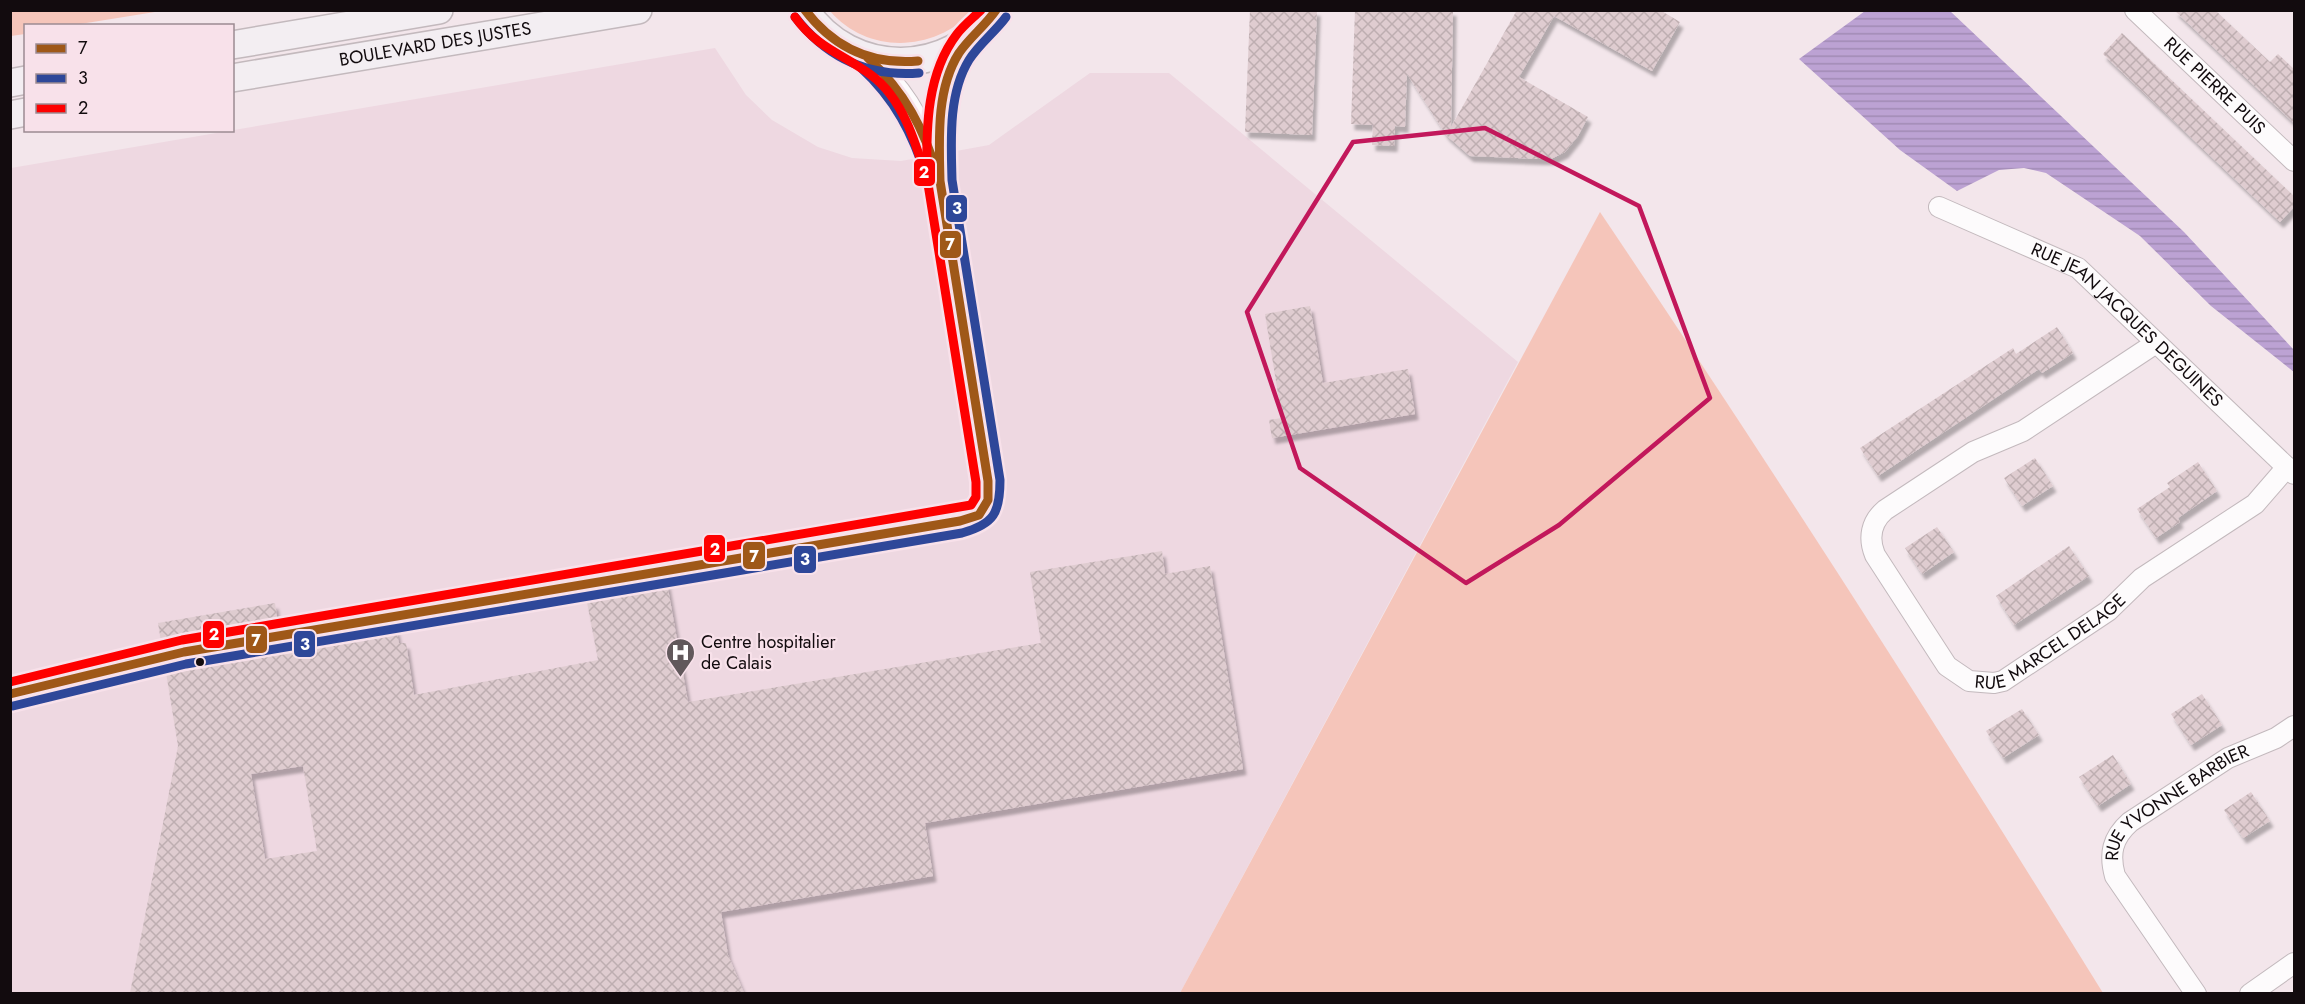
<svg xmlns="http://www.w3.org/2000/svg" width="2305" height="1004" viewBox="0 0 2305 1004" font-family="Jost,sans-serif">
<style>
.built{fill:#eed8e1}
.green{fill:#f5c5ba}
.water{fill:url(#water-rules)}
.building{fill:url(#building-cross-hatch);fill-rule:evenodd;filter:url(#shadow)}
.lines{fill:none;stroke-linecap:round;stroke-linejoin:round}
.street-tunnel{stroke:#d1c5ca;stroke-width:20;stroke-dasharray:20 10;stroke-linecap:butt}
.street-casing{stroke:#c3b9bd;stroke-width:22}
.secondary-casing{stroke:#c3b9bd;stroke-width:30}
.street{stroke:#fdfbfc;stroke-width:20}
.secondary{stroke:#f3eef2;stroke-width:27}
.bus-1-casing{stroke:#f8e1ea;stroke-width:14}
.bus-2-casing{stroke:#f8e1ea;stroke-width:14}
.bus-3-casing{stroke:#f8e1ea;stroke-width:14}
.bus-1{stroke:#9f5818;stroke-width:9}
.bus-2{stroke:#2e4799;stroke-width:9}
.bus-3{stroke:#fe0000;stroke-width:9}
.marked{fill:none;stroke:#c2185b;stroke-width:4.5;stroke-linejoin:round}
.bus-dot{fill:#120b0e;stroke:#f8e1ea;stroke-width:2}
.labels{text-anchor:middle;dominant-baseline:central;stroke-width:4.5;stroke-linejoin:round;paint-order:stroke}
.street-label{font-size:18px;fill:#120b0e;stroke:#f8e1ea}
.poi-label{font-size:18px;fill:#120b0e;stroke:#f8e1ea;text-anchor:start}
.line-badge{stroke:#f8e1ea;stroke-width:2}
.badge-label{font-size:16px;text-anchor:middle;font-weight:bold;fill:#fff}
</style>
<defs>
<pattern id="water-rules" width="6" height="5" patternUnits="userSpaceOnUse" patternTransform="scale(1.5)"><rect width="6" height="5" fill="#bca2d3"/><path d="M0 2.5h6" fill="none" stroke="#a18ab4"/></pattern>
<pattern id="building-cross-hatch" width="8" height="8" patternUnits="userSpaceOnUse" patternTransform="scale(1.5)"><rect width="8" height="8" fill="#dfccd0"/><path d="M0 0l8 8M0 8l8-8" fill="none" stroke="#beaeb1"/></pattern>
<filter id="shadow"><feDropShadow dx="3.5" dy="6" stdDeviation="1.5" flood-color="#0004"/></filter>
</defs>
<rect width="100%" height="100%" fill="#f3e6eb"/>
<path class="built" d="M715 48 746 95 772 120 818 147 852 158 901 161 989 145 1090 73H1169L1518 362 1180 993 11 994V168Z"/>
<g class="green">
<path d="M11 10H161V11L74 25 26 26 25 34 11 36Z"/>
<path d="M830 11H973C934 52 868 55 830 11Z"/>
<path d="M1600 212C1773 469 1940 730 2103 993H1180Z"/>
</g>
<path class="water" d="M1865 11H1950L2184 232 2294 350V372L2211 306 2140 236 2046 173 2024 168 1999 170 1957 191 1900 150 1799 59Z"/>
<g class="building">
<path d="M1250 10H1317L1312 135 1245 132Z"/>
<path d="M1355 10H1453L1451 127 1517 10H1660L1680 22 1652 71 1554 16 1519 77 1588 117 1578 136 1565 152 1551 159H1540L1470 156 1446 135 1407 74 1405 127 1395 126 1394 146 1372 145 1373 125 1351 124Z"/>
<path d="M2174 10H2215L2270 62 2278 54 2295 70V124Z"/>
<path d="M2122 33 2295 197V206L2280 222 2103 54Z"/>
<path d="M1310 306 1323 383 1408 369 1415 414 1272 438 1269 420 1282 418 1265 314Z"/>
<path d="M2057 327 2073 353 2042 373 2039 369 1878 476 1860 448 2013 348 2016 354Z"/>
<path d="M2035 458 2053 486 2022 506 2004 478Z"/>
<path d="M2198 462 2217 491 2178 518 2180 522 2156 538 2137 509 2170 487 2167 483Z"/>
<path d="M1937 527 1954 552 1922 574 1905 548Z"/>
<path d="M2069 546 2089 576 2014 625 1996 596Z"/>
<path d="M1162 551 1165 574 1210 566 1243 769 925 823 933 876 721 912 728 955 744 993H130L178 746 158 623 275 603 278 624 272 627 268 637 276 647 396 629 399 643H406L414 695 598 660 586 597 595 590 596 582 593 577 582 571 662 555 663 559 654 566 653 574 660 582 667 583 688 702 1041 643 1030 572ZM303 766 317 851 265 859 251 774Z"/>
<path d="M2202 694 2222 725 2191 745 2171 714Z"/>
<path d="M2022 709 2039 735 2003 758 1986 731Z"/>
<path d="M2113 755 2131 784 2098 806 2079 777Z"/>
<path d="M2251 792 2270 821 2243 838 2224 810Z"/>
</g>
<g class="lines">
<g class="street-tunnel">
<path d="M584 585 665 571"/>
<path d="M225 646 280 636"/>
</g>
<defs>
<g id="street">
<path id="s1" d="M2135 10 2294 161"/>
<path d="M868 58C901 86 921 117 933 159"/>
<path id="s2" d="M1939 207 2078 268 2294 474"/>
<path id="s3" d="M2156 343 2023 431 1973 452 1885 510C1871 522 1868 538 1875 555L1947 666 1969 681 1994 683 2003 681 2108 611 2142 578 2255 504 2287 467"/>
<path d="M665 571 960 521C983 515 990 505 988 481L940 181 941 110 953 71 967 41"/>
<path d="M280 636 584 585"/>
<path id="s4" d="M2196 994 2115 876C2109 854 2112 838 2130 822L2228 758 2276 738 2294 726"/>
<path d="M2250 994 2294 963"/>
</g>
<g id="secondary">
<path d="M805 10C851 79 951 78 996 10"/>
<path d="M232 45 439 10"/>
<path id="s5" d="M232 78 638 10"/>
<path d="M10 83 26 80"/>
<path d="M10 115 26 112"/>
</g>
</defs>
<use href="#street" class="street-casing"/>
<use href="#secondary" class="secondary-casing"/>
<use href="#street" class="street"/>
<use href="#secondary" class="secondary"/>
<defs>
<g id="bus-1">
<path d="M805 10C834 48 871 65 918 61"/>
<path d="M868 58C905 92 924 129 938 176"/>
<path d="M10 694 184 652 960 521 979 515 988 500V481L940 181C939 140 936 89 959 53 970 37 985 26 996 10"/>
</g>
<g id="bus-2">
<path d="M795 17C827 58 868 77 919 73"/>
<path d="M860 67C895 99 913 134 927 179"/>
<path d="M13 706 186 664 962 533C994 524 1000 513 1000 480L952 180C951 141 948 94 969 60 979 44 995 32 1006 17"/>
</g>
<g id="bus-3">
<path d="M927 174C926 127 927 73 957 34 964 25 973 18 981 10"/>
<path d="M10 682 182 640 971 505 976 497V482L928 184C917 147 904 99 871 75 843 54 817 48 795 17"/>
</g>
</defs>
<use href="#bus-1" class="bus-1-casing"/>
<use href="#bus-2" class="bus-2-casing"/>
<use href="#bus-3" class="bus-3-casing"/>
<use href="#bus-1" class="bus-1"/>
<use href="#bus-2" class="bus-2"/>
<use href="#bus-3" class="bus-3"/>
</g>
<path class="marked" d="M1485 128 1639 206 1710 398 1559 525 1466 583 1300 468 1247 312 1353 142Z"/>
<defs>
<symbol id="hospital-pin" viewBox="-11 -11 22 30"><path d="M0 17L-7.5 6A9.5 9.5 0 1 1 7.5 6Z" fill="#61585b" stroke="#f8e1ea"/><path d="M-5-5h3v3.5h4V-5h3V5h-3V1.5h-4V5h-3Z" fill="#fff"/></symbol>
</defs>
<g fill-rule="evenodd">
<use href="#hospital-pin" x="664" y="636" width="33" height="45"/>
</g>
<circle class="bus-dot" cx="200" cy="662" r="5"/>
<g class="labels">
<g class="street-label">
<text stroke="none"><textPath href="#s5" startOffset="206">BOULEVARD DES JUSTES</textPath></text>
<text stroke="none"><textPath href="#s1" startOffset="110">RUE PIERRE PUIS</textPath></text>
<text stroke="none"><textPath href="#s2" startOffset="225">RUE JEAN JACQUES DEGUINES</textPath></text>
<text stroke="none"><textPath href="#s3" startOffset="621">RUE MARCEL DELAGE</textPath></text>
<text stroke="none"><textPath href="#s4" startOffset="250">RUE YVONNE BARBIER</textPath></text>
</g>
<g class="poi-label">
<text x="701" y="642">Centre hospitalier<tspan x="701" dy="21">de Calais</tspan></text>
</g>
</g>
<g class="line-badge">
<rect x="913" y="158" width="23" height="29" rx="6" fill="#fe0000"/>
<rect x="945" y="194" width="23" height="29" rx="6" fill="#2e4799"/>
<rect x="939" y="230" width="23" height="29" rx="6" fill="#9f5818"/>
<rect x="703" y="534" width="23" height="29" rx="6" fill="#fe0000"/>
<rect x="742" y="541" width="24" height="29" rx="6" fill="#9f5818"/>
<rect x="793" y="545" width="24" height="29" rx="6" fill="#2e4799"/>
<rect x="202" y="620" width="23" height="29" rx="6" fill="#fe0000"/>
<rect x="245" y="625" width="23" height="29" rx="6" fill="#9f5818"/>
<rect x="293" y="630" width="23" height="28" rx="6" fill="#2e4799"/>
</g>
<g class="badge-label">
<text x="924" y="178">2</text>
<text x="957" y="214">3</text>
<text x="950" y="250">7</text>
<text x="715" y="555">2</text>
<text x="754" y="562">7</text>
<text x="805" y="565">3</text>
<text x="214" y="640">2</text>
<text x="256" y="646">7</text>
<text x="305" y="650">3</text>
</g>
<rect width="2305" height="1004" fill="none" stroke="#120b0e" stroke-width="24"/>
<rect x="24" y="24" width="210" height="108" fill="#f8e1ea" stroke="#9c8b92" stroke-width="1.5"/>
<rect x="36" y="44" width="30" height="9" fill="#9f5818" stroke="#9c8b92" stroke-width="1.5"/>
<text x="78" y="54" font-size="18" fill="#120b0e">7</text>
<rect x="36" y="74" width="30" height="9" fill="#2e4799" stroke="#9c8b92" stroke-width="1.5"/>
<text x="78" y="84" font-size="18" fill="#120b0e">3</text>
<rect x="36" y="104" width="30" height="9" fill="#fe0000" stroke="#9c8b92" stroke-width="1.5"/>
<text x="78" y="114" font-size="18" fill="#120b0e">2</text>
</svg>
